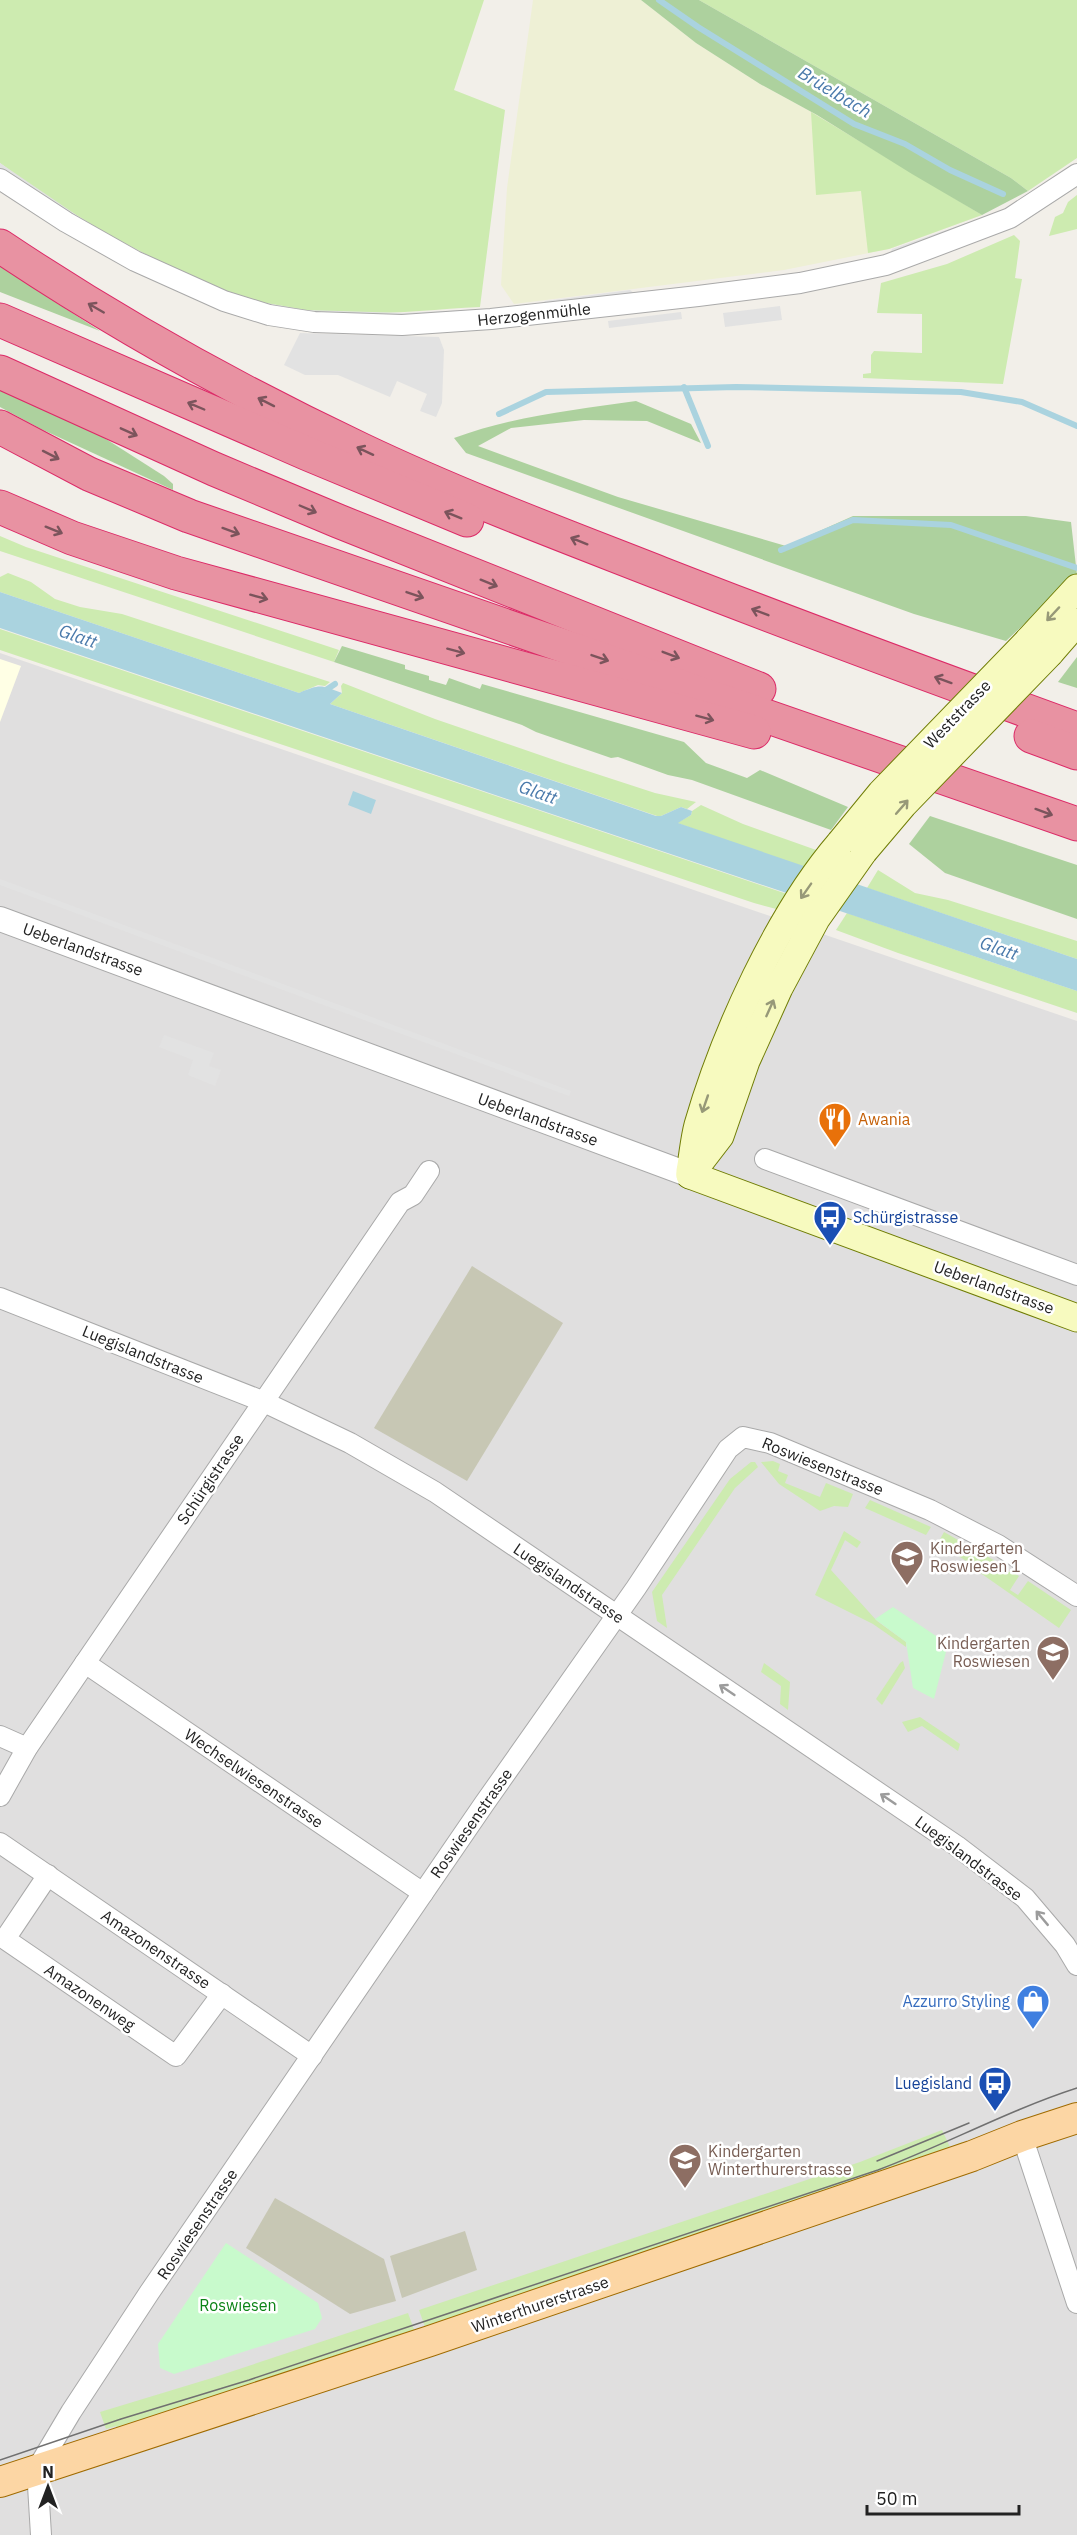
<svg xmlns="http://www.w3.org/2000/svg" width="1077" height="2535" viewBox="0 0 1077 2535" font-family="'IBM Plex Sans',sans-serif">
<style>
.residential{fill:#e0dfdf}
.education{fill:#ffffe5}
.construction{fill:#c7c7b4}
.farmland{fill:#eef0d5}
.grass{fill:#cdebb0}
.forest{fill:#add19e}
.park{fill:#c8facc}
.parking{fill:#e2e2e2}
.water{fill:#aad3df}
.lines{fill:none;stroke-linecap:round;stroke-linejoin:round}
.stream{stroke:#aad3df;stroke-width:6}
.minor-casing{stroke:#a9a9a9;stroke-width:22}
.tertiary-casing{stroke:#a9a9a9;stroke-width:26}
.secondary-casing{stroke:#707d05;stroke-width:29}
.primary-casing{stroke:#a06b00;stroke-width:32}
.motorway-casing{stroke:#dc2a67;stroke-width:35}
.minor{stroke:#fff;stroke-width:20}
.tertiary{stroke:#fff;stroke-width:24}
.secondary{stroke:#f7fabf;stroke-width:27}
.primary{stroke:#fcd6a4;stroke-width:30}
.motorway{stroke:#e892a2;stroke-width:33}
.tram{stroke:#707070;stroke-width:1.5}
.secondary-bridge-casing{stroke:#707d05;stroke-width:29;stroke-linecap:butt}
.secondary-bridge{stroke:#f7fabf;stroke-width:27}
.oneway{stroke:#7b545c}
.oneway2{stroke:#979978}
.oneway3{stroke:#9c9c9c}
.labels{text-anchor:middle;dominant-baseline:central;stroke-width:5;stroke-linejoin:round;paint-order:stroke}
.street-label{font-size:16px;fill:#222;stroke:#fff}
.food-label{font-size:16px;fill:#c56008;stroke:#fff;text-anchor:start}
.transit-label{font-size:16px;fill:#164399;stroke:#fff;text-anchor:start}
.education-label{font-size:16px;fill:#785e54;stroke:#fff;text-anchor:start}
.shop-label{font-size:16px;fill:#366cbe;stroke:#fff;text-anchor:end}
.park-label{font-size:16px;fill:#0c8416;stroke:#fff}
.water-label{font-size:18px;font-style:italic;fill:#4a7aab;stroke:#fff}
</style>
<rect width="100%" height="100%" fill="#f2efe9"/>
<path class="residential" d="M0 653 1077 1021V2535H0Z"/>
<path class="education" d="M0 659 21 666 0 722Z"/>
<g class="construction">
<path d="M472 1266 563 1323 467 1481 374 1428Z"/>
<path d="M275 2198 384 2259 396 2301 350 2314 246 2248Z"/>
<path d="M465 2231 477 2270 402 2298 390 2256Z"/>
</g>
<path class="farmland" d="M533 0H641L696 43 760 84 817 115 912 174 982 215 889 249 784 270 514 304 501 285 507 188Z"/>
<g class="grass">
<path d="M0 0H484L454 90 505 110 480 307C422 310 361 318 303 310 242 302 189 277 134 248 87 223 42 195 0 163Z"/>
<path d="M699 0H1077V158L1028 191 1011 178Z"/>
<path d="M811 112 982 215 889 249 868 253 861 191 816 195Z"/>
<path d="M1077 195V229L1049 236 1055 217 1063 213 1068 202Z"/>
<path d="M1014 235 1020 241 1015 278 1022 279 1003 384 863 378V374L871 373V355L874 351 922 353V314L877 313 881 283 947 264Z"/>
<path d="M0 536 26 547 339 650 334 662 0 551Z"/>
<path d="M8 573 31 582 55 599 80 607 122 614 330 682 325 686 318 685 299 693 0 592V577Z"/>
<path d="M0 629 790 895 780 910 754 903 0 650Z"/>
<path d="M343 683 435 719 563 763 655 793 696 802 687 809 681 807 661 816H657L330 704 342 693 341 686Z"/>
<path d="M701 805 743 824 819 851 807 869 677 823 691 815 692 811Z"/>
<path d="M878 870 915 893 948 900 1077 941V959L867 888Z"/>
<path d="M847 913 1077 991V1013L898 953 836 930Z"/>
<path d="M773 1461 780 1464 778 1471 788 1475 785 1483 820 1497 826 1483 853 1494 848 1507 834 1506 820 1511 779 1484 761 1462Z"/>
<path d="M751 1462H755L758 1467 735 1488 662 1595 667 1628 657 1621 652 1592 730 1479Z"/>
<path d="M870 1500 931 1527 926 1535 865 1508Z"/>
<path d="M844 1531 861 1542 857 1548 845 1540 831 1570 877 1621 906 1642V1647L873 1624 815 1595Z"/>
<path d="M944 1532 999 1563 971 1564 938 1543Z"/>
<path d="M976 1570 1012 1572 1019 1576 1010 1590 1018 1595 1028 1581 1071 1610 1059 1628Z"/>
<path d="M903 1661 905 1668 882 1705 876 1699 900 1663Z"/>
<path d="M764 1663 790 1682 788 1710 780 1704 781 1686 761 1672Z"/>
<path d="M920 1717 960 1744 958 1751 922 1726 908 1732 902 1722Z"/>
<path d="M942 2130 950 2147 962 2142 964 2147 436 2328 435 2323 425 2327 419 2310 860 2162Z"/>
<path d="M408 2313 416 2335 118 2431 116 2426 106 2429 100 2412 212 2378Z"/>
</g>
<g class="forest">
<path d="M641 0H699L1011 178 1028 191 982 215 912 174 817 115 760 84 696 43Z"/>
<path d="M0 266 100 331 0 292Z"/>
<path d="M0 386 95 432 164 476 173 484V490L41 429 0 407Z"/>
<path d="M636 401 691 424 701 443 647 421 584 420 511 428 478 446 618 497 786 546 853 516H1026L1071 522 1077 575 1006 641 914 614 466 453 454 438C513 416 574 410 636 401Z"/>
<path d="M342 646 405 665V669L429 676V680L446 685 449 678 480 689 482 684 684 742 706 763 747 778 760 770 848 807 831 830 692 780 668 775 618 757 611 758 536 732 522 725 334 662Z"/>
<path d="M1077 657V688L1058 682Z"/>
<path d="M930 816 1077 865V919L945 873 909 844Z"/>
</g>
<g class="park">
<path d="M893 1607 948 1644 934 1699 913 1688 906 1642 875 1619Z"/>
<path d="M226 2243 318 2303 322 2318 315 2329 174 2374 160 2368 158 2344Z"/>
</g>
<g class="parking">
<path d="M0 163 91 225 88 231 0 171Z"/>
<path d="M966 223 968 229 889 256 892 249Z"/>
<path d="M209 285 261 302 306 310 404 313 461 310 462 316 342 319 259 308Z"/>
<path d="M630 290 636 295 540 307 545 301Z"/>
<path d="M780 306 782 320 725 327 723 313Z"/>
<path d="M681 312 682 319 609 328 608 321Z"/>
<path d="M300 333 439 337 444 350 442 403 436 417 420 411 427 394 397 381 390 397 338 375H305L284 365Z"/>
<path d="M0 879 571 1091 569 1096 0 885Z"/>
<path d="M164 1035 214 1053 209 1066 221 1070 215 1086 188 1075 193 1060 159 1047Z"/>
</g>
<g class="water">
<path d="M0 592 299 693C321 684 320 685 342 693L330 704 656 816H661L681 807 692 811 691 815 678 823 1077 959V991L0 628Z"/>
<path d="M353 791 376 800 371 814 348 805Z"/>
</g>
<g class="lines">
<g class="stream">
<path d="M659 0 698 27 854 124 905 144 950 170 1003 194"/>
<path d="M684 387 708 446"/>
<path d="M499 414 546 392 736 387 961 392 1022 402 1077 426"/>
<path d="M781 550 853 520 951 525 1077 568"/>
<path d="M323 692 335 684"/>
</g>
<defs>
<g id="minor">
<path d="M0 179 66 222 135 261 224 301 269 315 314 322 402 325 491 319 698 296 800 283 886 265 1010 218 1077 174"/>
<path d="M765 1159 1077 1275"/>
<path d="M0 1298 262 1401 350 1443 435 1492 957 1846 1025 1898 1065 1945 1077 1965"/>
<path d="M85 1663 423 1893"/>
<path d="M0 1736 27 1748"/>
<path d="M0 1796 27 1748 400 1202 413 1195 429 1171"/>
<path d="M0 1843 312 2056"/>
<path d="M48 1875 5 1939 176 2056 222 1994"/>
<path d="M1022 2136 1077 2303"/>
<path d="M41 2535 37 2469 71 2412 149 2293 484 1804 636 1588 728 1449 743 1437 770 1443 930 1510 998 1545 1077 1596"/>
</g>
<path id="tertiary" d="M0 919 690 1175"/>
<g id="secondary">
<path d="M1028 641 1077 588"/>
<path d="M1050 653 1077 622"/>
<path d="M690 1171C693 1156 694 1140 698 1125 724 1035 778 915 840 843"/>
<path d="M690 1175 1077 1318"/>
<path d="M690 1175 720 1136 746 1061 779 988 816 919 864 851"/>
</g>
<path id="primary" d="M0 2482 430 2341 972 2156 1022 2136 1077 2118"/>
<g id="motorway">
<path d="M0 246C115 323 237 391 362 450 461 497 563 535 665 575 801 628 939 679 1077 729"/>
<path d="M0 320 308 454 467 520"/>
<path d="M0 372 214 469 338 521 759 689"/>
<path d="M0 427 89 474 189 516 1077 824"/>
<path d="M0 507 72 538 176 573 754 732"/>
<path d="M1031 736 1077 753"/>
</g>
</defs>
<use href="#minor" class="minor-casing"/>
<use href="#tertiary" class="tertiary-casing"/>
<use href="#secondary" class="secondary-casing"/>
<use href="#primary" class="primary-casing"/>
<use href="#motorway" class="motorway-casing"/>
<use href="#minor" class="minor"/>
<use href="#tertiary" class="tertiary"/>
<use href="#secondary" class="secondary"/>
<use href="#primary" class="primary"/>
<use href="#motorway" class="motorway"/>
<g class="tram">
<path d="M877 2161 969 2123"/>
<path d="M0 2460 121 2419 249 2380 878 2170C945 2145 1009 2110 1077 2088"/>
</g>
<defs>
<g id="secondary-bridge">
<path d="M840 843 881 793 1028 641"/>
<path d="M864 851 903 805 1050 653"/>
</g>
</defs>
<use href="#secondary-bridge" class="secondary-bridge-casing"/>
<use href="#secondary-bridge" class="secondary-bridge"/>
</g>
<defs><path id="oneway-shaft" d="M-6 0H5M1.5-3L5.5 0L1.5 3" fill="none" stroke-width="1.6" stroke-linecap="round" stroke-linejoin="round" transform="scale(1.5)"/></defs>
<g class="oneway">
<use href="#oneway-shaft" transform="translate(96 308) rotate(-150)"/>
<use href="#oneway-shaft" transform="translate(266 402) rotate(-153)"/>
<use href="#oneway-shaft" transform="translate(196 406) rotate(-157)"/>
<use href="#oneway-shaft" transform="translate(129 432) rotate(24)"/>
<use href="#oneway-shaft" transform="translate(365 451) rotate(-155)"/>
<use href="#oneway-shaft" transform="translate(51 455) rotate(27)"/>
<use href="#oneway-shaft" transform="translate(308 509) rotate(23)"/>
<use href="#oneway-shaft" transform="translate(453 515) rotate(-158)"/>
<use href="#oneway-shaft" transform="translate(54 530) rotate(22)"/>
<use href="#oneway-shaft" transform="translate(231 531) rotate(20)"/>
<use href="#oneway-shaft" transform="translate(579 541) rotate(-158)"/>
<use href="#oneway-shaft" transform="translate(489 583) rotate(22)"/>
<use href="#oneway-shaft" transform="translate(415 595) rotate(19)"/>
<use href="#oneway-shaft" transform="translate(259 597) rotate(15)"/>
<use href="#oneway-shaft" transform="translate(760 612) rotate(-159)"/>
<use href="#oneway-shaft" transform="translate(456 651) rotate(15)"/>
<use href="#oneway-shaft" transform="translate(671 655) rotate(21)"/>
<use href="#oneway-shaft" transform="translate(600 658) rotate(19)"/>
<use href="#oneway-shaft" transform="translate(943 680) rotate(-160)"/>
<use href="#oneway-shaft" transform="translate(705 718) rotate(15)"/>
<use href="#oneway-shaft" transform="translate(1044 812) rotate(20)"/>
</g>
<g class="oneway2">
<use href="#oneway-shaft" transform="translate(1053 614) rotate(133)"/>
<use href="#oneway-shaft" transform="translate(902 807) rotate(-49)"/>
<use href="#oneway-shaft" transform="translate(806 891) rotate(125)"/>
<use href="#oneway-shaft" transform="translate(770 1008) rotate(-66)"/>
<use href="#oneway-shaft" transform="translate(705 1104) rotate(109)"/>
</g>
<g class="oneway3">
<use href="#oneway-shaft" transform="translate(727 1690) rotate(-146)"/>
<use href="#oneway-shaft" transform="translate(888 1799) rotate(-146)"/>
<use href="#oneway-shaft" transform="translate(1042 1918) rotate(-130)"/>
</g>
<defs>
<symbol id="restaurant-pin" viewBox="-11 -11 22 30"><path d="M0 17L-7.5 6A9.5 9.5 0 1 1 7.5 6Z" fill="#e8710a" stroke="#fff"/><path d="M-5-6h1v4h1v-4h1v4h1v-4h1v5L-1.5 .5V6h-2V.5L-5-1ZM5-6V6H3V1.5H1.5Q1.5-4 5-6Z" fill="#fff"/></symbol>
<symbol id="bus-pin" viewBox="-11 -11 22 30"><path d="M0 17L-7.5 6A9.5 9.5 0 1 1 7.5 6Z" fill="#1a4fb4" stroke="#fff"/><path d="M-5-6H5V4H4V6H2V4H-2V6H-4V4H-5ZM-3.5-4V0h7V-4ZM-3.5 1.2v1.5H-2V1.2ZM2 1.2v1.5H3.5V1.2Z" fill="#fff"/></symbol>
<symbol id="school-pin" viewBox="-11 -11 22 30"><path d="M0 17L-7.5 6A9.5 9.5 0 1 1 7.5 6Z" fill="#8d6e63" stroke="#fff"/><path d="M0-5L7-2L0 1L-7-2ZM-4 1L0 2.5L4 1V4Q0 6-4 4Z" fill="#fff"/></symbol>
<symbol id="shop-pin" viewBox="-11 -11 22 30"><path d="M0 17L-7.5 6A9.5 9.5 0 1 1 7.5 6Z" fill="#3f7fe0" stroke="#fff"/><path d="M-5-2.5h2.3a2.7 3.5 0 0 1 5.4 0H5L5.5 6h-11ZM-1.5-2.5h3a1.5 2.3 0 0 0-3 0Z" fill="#fff"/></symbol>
</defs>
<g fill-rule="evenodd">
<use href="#restaurant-pin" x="816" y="1100" width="38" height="52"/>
<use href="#bus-pin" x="811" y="1198" width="38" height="52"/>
<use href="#school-pin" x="888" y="1538" width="38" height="52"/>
<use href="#school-pin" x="1034" y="1633" width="38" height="52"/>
<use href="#shop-pin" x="1014" y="1982" width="38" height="52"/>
<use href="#bus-pin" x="976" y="2064" width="38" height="52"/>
<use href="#school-pin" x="666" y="2141" width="38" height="52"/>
</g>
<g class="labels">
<g class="street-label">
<text transform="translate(534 314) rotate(-6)">Herzogenmühle</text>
<text transform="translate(957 714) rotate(-46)">Weststrasse</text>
<text transform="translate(83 949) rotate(20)">Ueberlandstrasse</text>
<text transform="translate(538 1119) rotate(20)">Ueberlandstrasse</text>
<text transform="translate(994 1287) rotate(20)">Ueberlandstrasse</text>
<text transform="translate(143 1354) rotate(22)">Luegislandstrasse</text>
<text transform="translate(823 1466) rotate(22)">Roswiesenstrasse</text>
<text transform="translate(210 1479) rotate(-56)">Schürgistrasse</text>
<text transform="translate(569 1583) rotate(34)">Luegislandstrasse</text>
<text transform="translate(254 1778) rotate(34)">Wechselwiesenstrasse</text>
<text transform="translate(471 1823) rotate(-55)">Roswiesenstrasse</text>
<text transform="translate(969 1858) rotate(37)">Luegislandstrasse</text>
<text transform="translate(156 1949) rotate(34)">Amazonenstrasse</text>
<text transform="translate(90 1997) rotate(34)">Amazonenweg</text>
<text transform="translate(197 2224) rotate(-56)">Roswiesenstrasse</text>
<text transform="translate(540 2304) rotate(-19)">Winterthurerstrasse</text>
</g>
<g class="food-label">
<text x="858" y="1119">Awania</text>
</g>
<g class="transit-label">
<text x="853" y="1217">Schürgistrasse</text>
<text x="972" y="2083" text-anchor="end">Luegisland</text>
</g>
<g class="education-label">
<text x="930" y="1548">Kindergarten<tspan x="930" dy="18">Roswiesen 1</tspan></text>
<text x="1030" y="1643" text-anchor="end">Kindergarten<tspan x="1030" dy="18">Roswiesen</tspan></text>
<text x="708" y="2151">Kindergarten<tspan x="708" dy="18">Winterthurerstrasse</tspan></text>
</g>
<g class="shop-label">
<text x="1010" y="2001">Azzurro Styling</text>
</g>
<g class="park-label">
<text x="238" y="2305">Roswiesen</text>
</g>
<g class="water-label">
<text transform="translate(835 92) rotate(31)">Brüelbach</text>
<text transform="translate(78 636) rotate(19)">Glatt</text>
<text transform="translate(538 792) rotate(19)">Glatt</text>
<text transform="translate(999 948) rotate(19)">Glatt</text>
</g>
</g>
<g transform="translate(48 2487)" stroke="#ffffff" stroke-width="4.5" paint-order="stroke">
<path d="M0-4.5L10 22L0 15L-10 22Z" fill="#222222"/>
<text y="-9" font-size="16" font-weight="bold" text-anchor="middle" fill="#222222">N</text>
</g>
<path d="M867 2505v9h152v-9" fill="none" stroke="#222222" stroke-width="3"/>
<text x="876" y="2505" font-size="18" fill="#222222" stroke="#ffffff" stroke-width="4.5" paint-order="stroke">50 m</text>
</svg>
